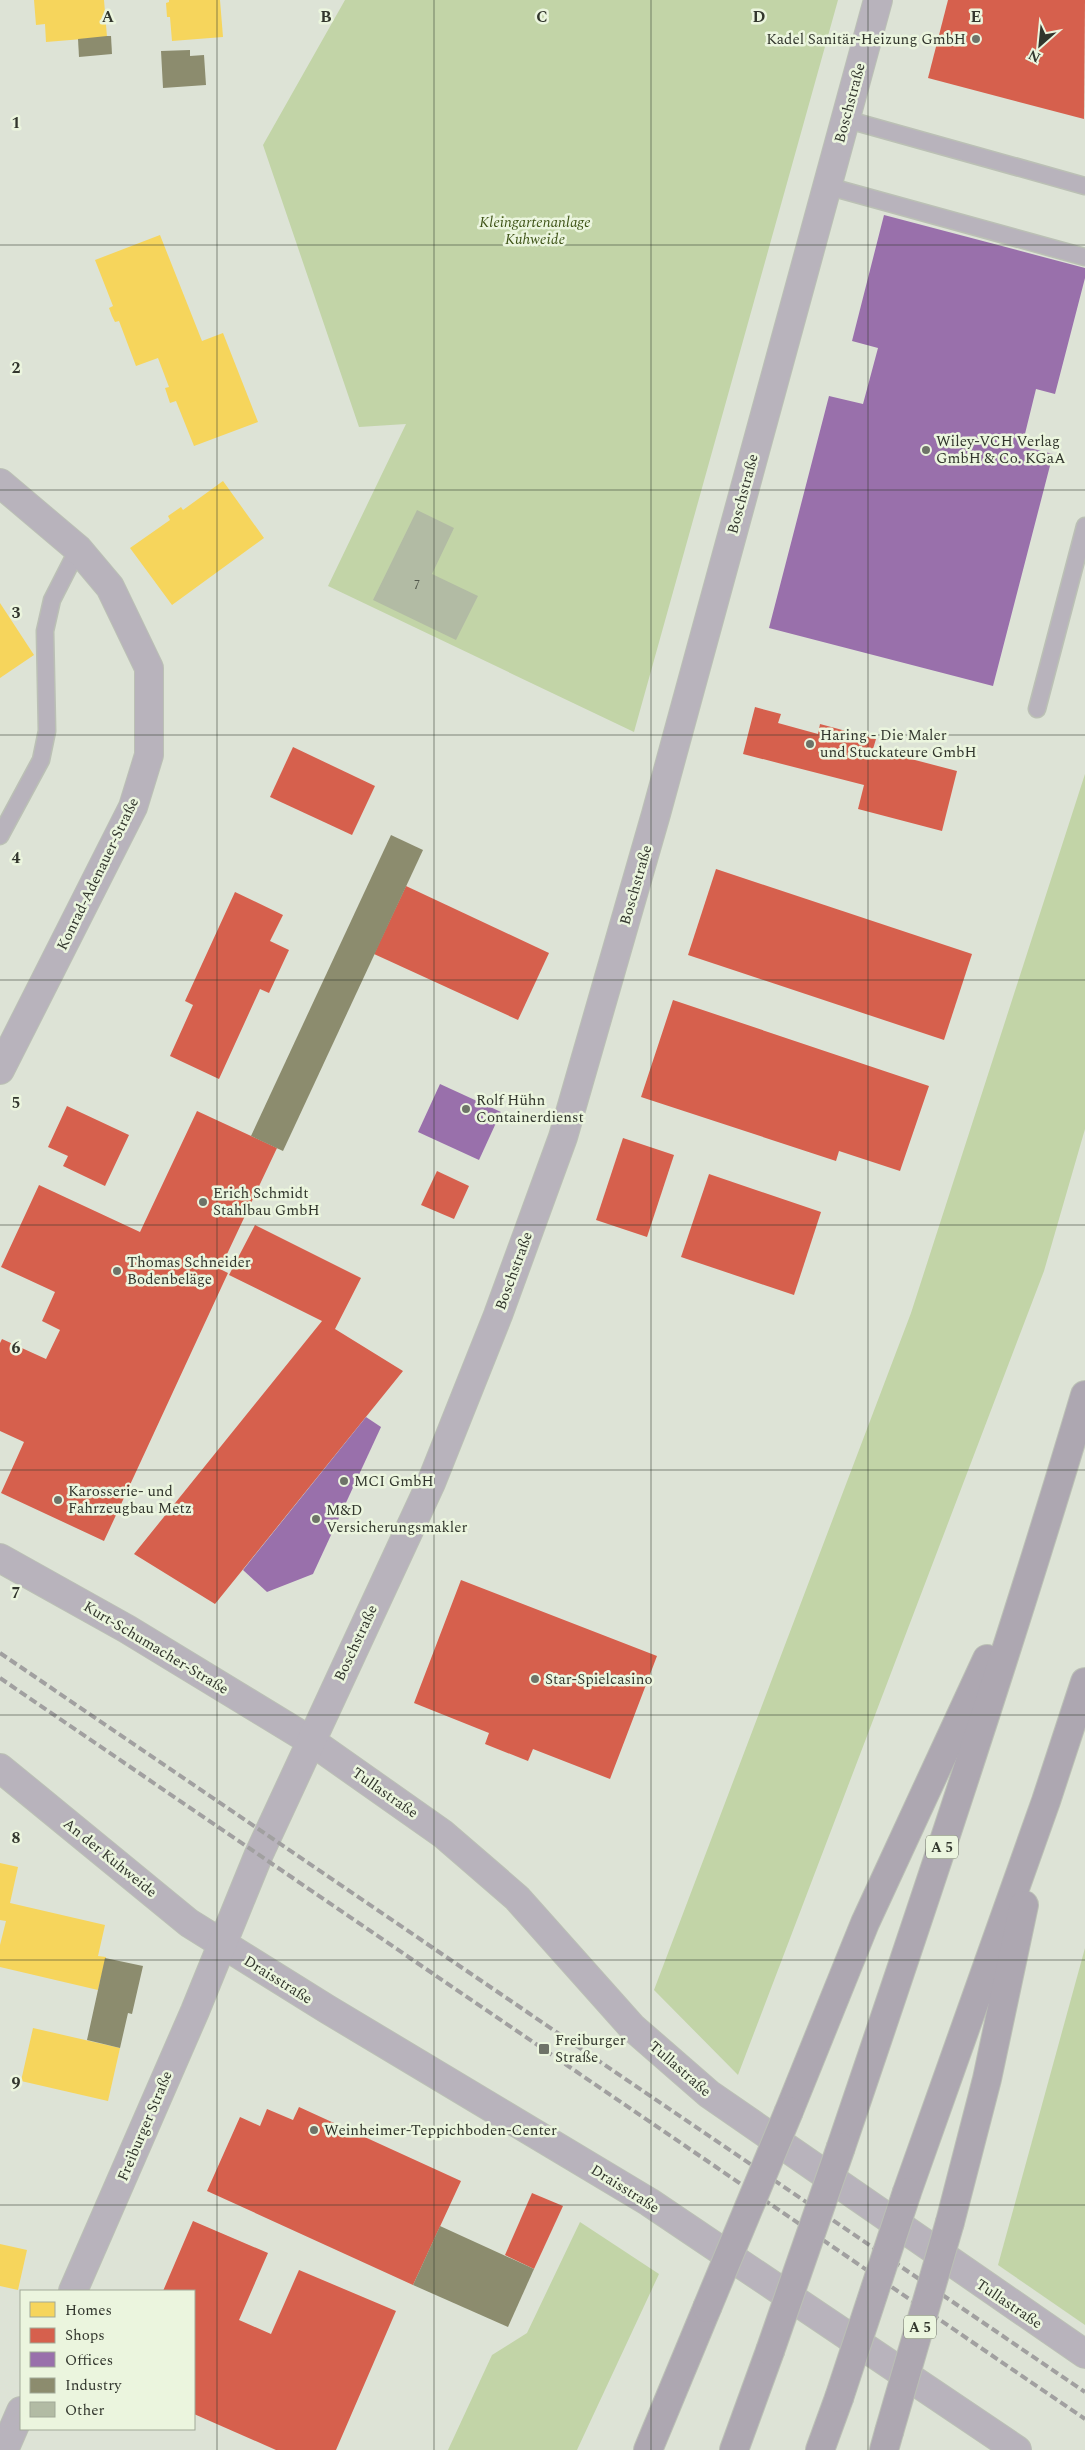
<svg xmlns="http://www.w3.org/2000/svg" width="1085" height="2450" viewBox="0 0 1085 2450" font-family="Spectral,serif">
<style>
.green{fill:#c2d4a7}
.homes{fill:#f6d55c}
.shops{fill:#d6604d}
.offices{fill:#9970ab}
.industry{fill:#8c8c6e}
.building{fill:#b2bba4}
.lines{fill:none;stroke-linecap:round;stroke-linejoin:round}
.lane-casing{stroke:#bbc0b5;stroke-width:19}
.street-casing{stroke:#bbc0b5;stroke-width:30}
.highway-casing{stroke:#bbc0b5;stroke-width:30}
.lane{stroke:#b8b3bc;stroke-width:16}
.street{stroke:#b8b3bc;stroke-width:28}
.highway{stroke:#ada7b1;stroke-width:28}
.rail{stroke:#a1a0a0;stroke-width:4;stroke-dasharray:8 4;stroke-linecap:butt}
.highway-bridge-casing{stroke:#bbc0b5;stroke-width:30;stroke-linecap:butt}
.highway-bridge{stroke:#ada7b1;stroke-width:28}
.grid{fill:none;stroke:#32362d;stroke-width:1;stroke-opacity:0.55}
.poi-dot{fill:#6e7368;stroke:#ebf5de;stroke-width:2}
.labels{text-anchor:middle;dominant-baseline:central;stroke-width:5;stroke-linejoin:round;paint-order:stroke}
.number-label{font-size:12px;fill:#52574b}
.shield{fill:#ebf5de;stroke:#6a6f62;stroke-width:1}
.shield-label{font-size:14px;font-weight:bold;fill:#32362d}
.poi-label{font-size:15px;fill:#32362d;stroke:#ebf5de;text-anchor:start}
.street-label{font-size:15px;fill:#32362d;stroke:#ebf5de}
.park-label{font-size:15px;font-style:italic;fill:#3f5418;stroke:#ebf5de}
.grid-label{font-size:16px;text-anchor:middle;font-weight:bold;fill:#32362d;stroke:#ebf5de;stroke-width:5;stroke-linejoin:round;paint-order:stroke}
</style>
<rect width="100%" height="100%" fill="#dde3d6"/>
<g class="green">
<path d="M345 0H838L634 732 328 586 406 424 359 427 263 145Z"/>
<path d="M1085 774V1129L1044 1271 738 2075 654 1990 911 1313Z"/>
<path d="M1085 1948V2325L998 2265Z"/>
<path d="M580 2222 659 2274 577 2450H448L492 2355 527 2333Z"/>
</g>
<g class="homes">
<path d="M34 0H104L107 37 46 42 45 24 36 25Z"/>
<path d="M169 0H220L223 37 172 41 170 17H167L166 3 169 2Z"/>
<path d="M160 235 202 341 223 333 258 422 194 446 176 401 170 403 165 388 169 387 158 358 136 366 119 321 115 322 112 316 109 308 113 306 95 260Z"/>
<path d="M223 481 264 538 172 605 130 548 170 520 168 516 181 507 183 510Z"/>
<path d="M0 603 34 655 0 678Z"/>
<path d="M0 1863 18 1867 10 1903 105 1925 98 1956 106 1957 98 1990 0 1967V1945L6 1921 0 1920Z"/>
<path d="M33 2028 120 2048 108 2101 21 2081Z"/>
<path d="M0 2244 27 2250 18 2290 0 2286Z"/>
</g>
<g class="shops">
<path d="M948 0H1085L1084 119 928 78Z"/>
<path d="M755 707 781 714 778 723 818 734 820 724 876 739 873 749 957 771 942 831 858 809 864 785 743 754Z"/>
<path d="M293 747 375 786 352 835 270 797Z"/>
<path d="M716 869 972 954 944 1040 688 955Z"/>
<path d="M406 886 549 953 518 1020 374 954Z"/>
<path d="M235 892 283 915 270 941 289 950 269 993 260 989 219 1079 170 1056 193 1005 185 1001Z"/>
<path d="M673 1000 929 1086 900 1171 839 1151 836 1161 641 1097Z"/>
<path d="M67 1106 129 1135 105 1186 63 1166 68 1156 48 1147Z"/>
<path d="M197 1111 277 1148 220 1269 228 1273 104 1541 1 1493 24 1442 0 1431V1343L2 1339 46 1359 60 1330 42 1321 55 1292 1 1267 39 1185 140 1232Z"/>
<path d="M623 1138 674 1155 647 1237 596 1220Z"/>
<path d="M437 1171 469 1186 454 1219 421 1205Z"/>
<path d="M709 1174 821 1212 794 1295 681 1257Z"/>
<path d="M255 1225 361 1278 335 1329 403 1371 215 1604 134 1554 322 1321 229 1275Z"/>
<path d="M461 1580 657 1656 610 1779 533 1749 528 1761 485 1744 489 1733 414 1703Z"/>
<path d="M299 2107 461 2181 413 2285 207 2191 240 2117 260 2126 267 2109 293 2120Z"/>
<path d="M532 2193 563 2206 534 2269 505 2255Z"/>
<path d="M193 2221 268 2253 239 2320 271 2334 299 2270 396 2311 336 2450H276L194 2414V2291H163Z"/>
</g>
<g class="offices">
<path d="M884 215 1085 268V278L1055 394 1036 389 1022 446 1053 454 993 686 769 628 829 396 863 404 878 348 852 341Z"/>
<path d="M440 1084 501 1112 479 1160 418 1132Z"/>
<path d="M366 1417 381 1427 313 1574 267 1592 243 1570Z"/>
</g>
<g class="industry">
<path d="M107 36H111L112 54 79 57 78 39Z"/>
<path d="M190 50V56L204 55 206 85 163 88 161 51Z"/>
<path d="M391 835 423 850 283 1151 251 1136Z"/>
<path d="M105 1958 143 1966 132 2014 128 2013 120 2048 87 2040Z"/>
<path d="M440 2226 534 2269 508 2327 413 2285Z"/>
</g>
<path class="building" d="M417 510 454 528 432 574 478 596 456 640 373 600Z"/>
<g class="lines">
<defs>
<g id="lane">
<path d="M845 119 1085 186"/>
<path d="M827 186 1085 257"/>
<path d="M1037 709 1085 526"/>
<path d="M0 836 41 760 47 731 45 631 52 600 78 549"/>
</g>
<g id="street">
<path d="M0 483 78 549 110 587 149 668V755L133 807 0 1070"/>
<path d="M0 1558 127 1629 311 1741 443 1834 517 1898 632 2027 709 2094 1085 2354"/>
<path d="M0 1768 189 1923 327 2009 649 2202 1017 2450"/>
<path d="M73 2291 195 2011 259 1854 431 1483 498 1315 563 1137 656 814 878 0"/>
<path d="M4 2450 21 2411"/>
</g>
<g id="highway">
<path d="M789 2111 865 1923 987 1659"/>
<path d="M841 2147C926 1897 1010 1647 1085 1395"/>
<path d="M907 2192 1046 1801 1085 1682"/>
<path d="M950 2222 987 2079 1024 1905"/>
<path d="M648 2450 707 2308"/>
<path d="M734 2450 770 2351"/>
<path d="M820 2450 839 2398"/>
<path d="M884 2450 889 2432"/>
</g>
</defs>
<use href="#lane" class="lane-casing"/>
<use href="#street" class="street-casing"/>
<use href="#highway" class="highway-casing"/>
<use href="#lane" class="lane"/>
<use href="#street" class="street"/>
<use href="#highway" class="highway"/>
<g class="rail">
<path d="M0 1653 1085 2392"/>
<path d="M0 1678 1085 2419"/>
</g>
<defs>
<g id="highway-bridge">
<path d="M707 2308 789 2111"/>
<path d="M770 2351 841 2147"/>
<path d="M839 2398 907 2192"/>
<path d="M889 2432 950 2222"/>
</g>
</defs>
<use href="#highway-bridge" class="highway-bridge-casing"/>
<use href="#highway-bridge" class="highway-bridge"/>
</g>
<path class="grid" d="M217 0V2450M434 0V2450M651 0V2450M868 0V2450M0 245H1085M0 490H1085M0 735H1085M0 980H1085M0 1225H1085M0 1470H1085M0 1715H1085M0 1960H1085M0 2205H1085"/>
<g class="poi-dot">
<circle cx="976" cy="39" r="5"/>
<circle cx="926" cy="450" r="5"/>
<circle cx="810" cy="744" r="5"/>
<circle cx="466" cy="1109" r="5"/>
<circle cx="203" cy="1202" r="5"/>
<circle cx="117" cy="1271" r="5"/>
<circle cx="344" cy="1481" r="5"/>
<circle cx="58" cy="1500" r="5"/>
<circle cx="316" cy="1519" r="5"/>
<circle cx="535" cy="1679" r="5"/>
<rect x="538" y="2043" width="12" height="12" rx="2.5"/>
<circle cx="314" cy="2130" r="5"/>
</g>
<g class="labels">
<g class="number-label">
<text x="417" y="585">7</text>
</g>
<g class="shield">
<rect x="926" y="1835.5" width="32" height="23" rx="4"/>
<rect x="904" y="2315.5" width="32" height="23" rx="4"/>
</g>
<g class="shield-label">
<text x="942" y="1847">A 5</text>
<text x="920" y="2327">A 5</text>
</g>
<g class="poi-label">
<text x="966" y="39" text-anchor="end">Kadel Sanitär-Heizung GmbH</text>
<text x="936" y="441">Wiley-VCH Verlag<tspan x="936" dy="17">GmbH &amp; Co. KGaA</tspan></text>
<text x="820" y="735">Haring - Die Maler<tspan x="820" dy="17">und Stuckateure GmbH</tspan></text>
<text x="476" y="1100">Rolf Hühn<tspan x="476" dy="17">Containerdienst</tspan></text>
<text x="213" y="1193">Erich Schmidt<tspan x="213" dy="17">Stahlbau GmbH</tspan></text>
<text x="127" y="1262">Thomas Schneider<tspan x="127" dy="17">Bodenbeläge</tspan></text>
<text x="354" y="1481">MCI GmbH</text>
<text x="68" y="1491">Karosserie- und<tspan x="68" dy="17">Fahrzeugbau Metz</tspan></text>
<text x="326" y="1510">M&amp;D<tspan x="326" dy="17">Versicherungsmakler</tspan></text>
<text x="545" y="1679">Star-Spielcasino</text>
<text x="555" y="2040">Freiburger<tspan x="555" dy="17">Straße</tspan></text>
<text x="324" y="2130">Weinheimer-Teppichboden-Center</text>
</g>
<g class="street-label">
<text transform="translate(850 103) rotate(-75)">Boschstraße</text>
<text transform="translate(743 494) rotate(-75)">Boschstraße</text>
<text transform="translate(98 874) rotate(-64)">Konrad-Adenauer-Straße</text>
<text transform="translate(636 885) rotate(-74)">Boschstraße</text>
<text transform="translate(514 1271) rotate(-70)">Boschstraße</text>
<text transform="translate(356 1643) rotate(-65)">Boschstraße</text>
<text transform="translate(156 1648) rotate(31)">Kurt-Schumacher-Straße</text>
<text transform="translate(385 1793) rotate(35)">Tullastraße</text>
<text transform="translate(110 1858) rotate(39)">An der Kuhweide</text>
<text transform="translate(278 1980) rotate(32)">Draisstraße</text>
<text transform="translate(680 2069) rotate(41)">Tullastraße</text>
<text transform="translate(145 2126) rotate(-67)">Freiburger Straße</text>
<text transform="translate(625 2189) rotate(32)">Draisstraße</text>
<text transform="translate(1009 2304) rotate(34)">Tullastraße</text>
</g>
<g class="park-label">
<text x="535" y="222">Kleingartenanlage<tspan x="535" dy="17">Kuhweide</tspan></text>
</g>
</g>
<g class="grid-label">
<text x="108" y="22">A</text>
<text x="326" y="22">B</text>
<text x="542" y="22">C</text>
<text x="759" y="22">D</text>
<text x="976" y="22">E</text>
<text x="16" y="128">1</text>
<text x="16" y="373">2</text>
<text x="16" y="618">3</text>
<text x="16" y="863">4</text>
<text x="16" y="1108">5</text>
<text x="16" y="1353">6</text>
<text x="16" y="1598">7</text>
<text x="16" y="1843">8</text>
<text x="16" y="2088">9</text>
</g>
<rect x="20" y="2290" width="175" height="140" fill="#ebf5de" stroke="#a1a997"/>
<rect x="30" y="2302" width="25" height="15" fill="#f6d55c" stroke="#a1a997"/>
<text x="65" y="2315" font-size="15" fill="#32362d">Homes</text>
<rect x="30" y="2328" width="25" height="15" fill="#d6604d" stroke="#a1a997"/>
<text x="65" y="2340" font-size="15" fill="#32362d">Shops</text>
<rect x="30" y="2352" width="25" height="15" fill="#9970ab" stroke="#a1a997"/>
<text x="65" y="2365" font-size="15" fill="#32362d">Offices</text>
<rect x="30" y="2378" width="25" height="15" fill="#8c8c6e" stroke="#a1a997"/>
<text x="65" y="2390" font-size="15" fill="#32362d">Industry</text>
<rect x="30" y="2402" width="25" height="15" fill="#b2bba4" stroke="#a1a997"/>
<text x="65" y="2415" font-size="15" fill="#32362d">Other</text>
<g transform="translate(1040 45) rotate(207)" stroke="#ebf5de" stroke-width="4" paint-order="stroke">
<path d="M0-4L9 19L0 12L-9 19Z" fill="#32362d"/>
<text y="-8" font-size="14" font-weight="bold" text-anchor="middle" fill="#32362d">N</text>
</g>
</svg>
